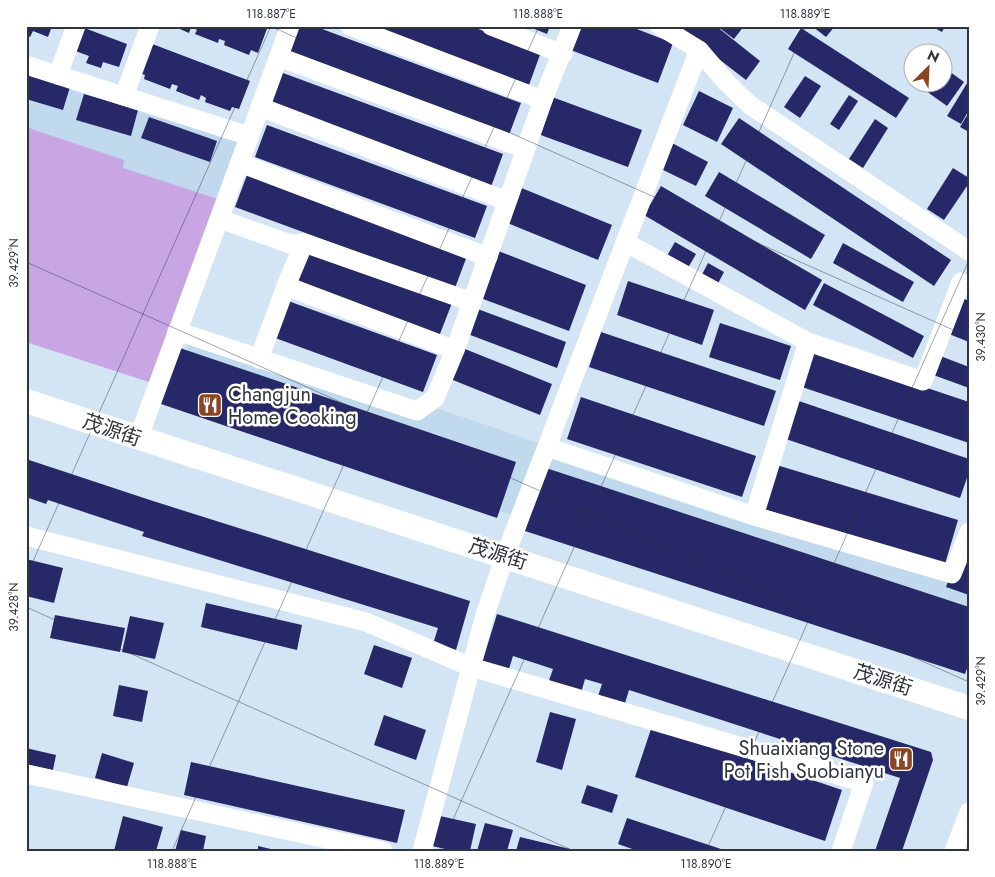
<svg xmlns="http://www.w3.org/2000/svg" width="995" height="877" viewBox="0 0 995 877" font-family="Jost,'Noto Sans SC',sans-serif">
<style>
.built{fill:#c1d9ed}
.green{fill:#c8a6e4}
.building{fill:#272868}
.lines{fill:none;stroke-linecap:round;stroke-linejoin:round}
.minor{stroke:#fff;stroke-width:19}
.major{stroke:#fff;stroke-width:24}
.ticks{fill:none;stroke:#2e353b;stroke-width:1;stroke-opacity:0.45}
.labels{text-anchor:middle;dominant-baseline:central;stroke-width:5;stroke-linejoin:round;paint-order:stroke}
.poi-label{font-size:20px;fill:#2e353b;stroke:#fff;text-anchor:start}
.street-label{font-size:20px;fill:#2e353b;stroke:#fff}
.neatline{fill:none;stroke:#2e353b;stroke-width:2}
.ticks-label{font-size:12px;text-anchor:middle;fill:#2e353b}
</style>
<rect width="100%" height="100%" fill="#d3e4f4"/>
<g class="built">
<path d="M26 74 244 141 149 382 26 342Z"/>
<path d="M195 327 949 581 969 528V665L167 402Z"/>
</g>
<path class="green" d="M26 127 124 160 123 168 221 200 149 382 26 342Z"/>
<g class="building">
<path d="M26 26H52L48 37 33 31 30 37 26 36Z"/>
<path d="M79 26 127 44 119 67 103 62 101 68 86 63 89 56 70 49Z"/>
<path d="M173 26H268L258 53 251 50 249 55 224 45 225 41 219 39 218 43 195 34 197 30 191 27 189 33Z"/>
<path d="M299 26H314L521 103 509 135 289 54Z"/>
<path d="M371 26H470L541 52 529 85Z"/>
<path d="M527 26H550L547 34Z"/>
<path d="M577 26H629L673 43 658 83 568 49Z"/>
<path d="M676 26H716L760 61 746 80Z"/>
<path d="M717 26H744L734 39Z"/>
<path d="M812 26H835L826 37Z"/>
<path d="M931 26H945L942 32Z"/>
<path d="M801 28 909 98 896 118 788 49Z"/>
<path d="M147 42 250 81 239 109 232 107 230 111 205 102 206 98 201 95 199 100 176 91 178 86 172 84 170 89 144 79 145 75 136 72Z"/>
<path d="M942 66 964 82 947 106 919 86 922 82H942Z"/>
<path d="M283 73 503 154 491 187 271 106Z"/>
<path d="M26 74 70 87 63 110 26 99Z"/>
<path d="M805 76 821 86 800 118 784 107Z"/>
<path d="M969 80V110L961 124 947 116Z"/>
<path d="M699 91 733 108 717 142 683 125Z"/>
<path d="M84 94 138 110 131 136 76 120Z"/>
<path d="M849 95 858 101 839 130 830 124Z"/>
<path d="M552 97 642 130 628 167 538 134Z"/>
<path d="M969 112V132L960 127Z"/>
<path d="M149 117 217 141 210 162 141 138Z"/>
<path d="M739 118 951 260 934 286 721 144Z"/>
<path d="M875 119 888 128 863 168 849 159Z"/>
<path d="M267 125 487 206 475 238 255 157Z"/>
<path d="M672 143 708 162 696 186 659 168Z"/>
<path d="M953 168 969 178V183L944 220 927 209Z"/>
<path d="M719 172 825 235 811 259 705 196Z"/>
<path d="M247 175 467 256 455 288 235 207Z"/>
<path d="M661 186 822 280 805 310 644 215Z"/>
<path d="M519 187 612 225 598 260 505 222Z"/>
<path d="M675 242 696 254 685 273 664 261Z"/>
<path d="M843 243 914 282 903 302 833 263Z"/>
<path d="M301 248 452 303 438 339 288 283Z"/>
<path d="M493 249 586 285 569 331 475 296Z"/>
<path d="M708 263 724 272 713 293 697 284Z"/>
<path d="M628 281 714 310 702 345 617 315Z"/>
<path d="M824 283 924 336 913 358 813 305Z"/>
<path d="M958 296 969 301V342L944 332Z"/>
<path d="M280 298 437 355 423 392 267 335Z"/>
<path d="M475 308 566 342 557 368 465 333Z"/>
<path d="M720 323 791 346 780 380 709 357Z"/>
<path d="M601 332 776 391 764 426 589 367Z"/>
<path d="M455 345 552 384 540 415 443 376Z"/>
<path d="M805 347 969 402V443L793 384Z"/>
<path d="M180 348 516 462 497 518 161 404Z"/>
<path d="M935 354 969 367V388L928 373Z"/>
<path d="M581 397 756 456 742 497 567 439Z"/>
<path d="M793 399 969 459V472L960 498 780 437Z"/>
<path d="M26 459 153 501 470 601 456 650 433 644 438 628 142 536 144 532 48 500 46 504 26 497Z"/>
<path d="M770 463 958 520 945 564 756 507Z"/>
<path d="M546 468 969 607V663L965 674 525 531Z"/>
<path d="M969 526V595L946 587Z"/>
<path d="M26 559 63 568 54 603 26 596Z"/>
<path d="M206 603 302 625 297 650 201 627Z"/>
<path d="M497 614 931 752 933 760 902 851H875L900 778 629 690 622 713 595 705 602 684 585 679 579 700 546 689 553 669 513 656 508 672 482 663Z"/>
<path d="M55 615 125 628 120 652 50 638Z"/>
<path d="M130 616 164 623 155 659 122 652Z"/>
<path d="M374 645 412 658 402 688 364 674Z"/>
<path d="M119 685 148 691 142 722 113 716Z"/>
<path d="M550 712 576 719 562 770 536 762Z"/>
<path d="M384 715 426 730 416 760 374 745Z"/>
<path d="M652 726 842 790 825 841 635 777Z"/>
<path d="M26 748 56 755 53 770 26 764Z"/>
<path d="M102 753 134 763 127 787 95 778Z"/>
<path d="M191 762 405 810 397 843 184 795Z"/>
<path d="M587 785 618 795 612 813 581 803Z"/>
<path d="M431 814 476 824 470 851H453L424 844Z"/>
<path d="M123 816 163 827 156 851H114Z"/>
<path d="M627 818 724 850V851H638L618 844Z"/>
<path d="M485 823 513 830 507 851H477Z"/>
<path d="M181 830 206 836 203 851H175Z"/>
<path d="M520 837 574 850V851H516Z"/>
<path d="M258 846 275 850V851H258Z"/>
</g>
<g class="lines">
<g class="minor">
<path d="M350 26 543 100"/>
<path d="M491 26 563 54"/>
<path d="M660 26 699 50 727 83 750 105 969 251"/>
<path d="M279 57 525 149"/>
<path d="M26 65 249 136"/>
<path d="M58 75 76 26"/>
<path d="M124 96 150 26"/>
<path d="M260 107 507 201"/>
<path d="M240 163 488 257"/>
<path d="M220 219 290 244 304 243 286 286 259 359"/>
<path d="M625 242 808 342 754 516"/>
<path d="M304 243 472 302"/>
<path d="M286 286 455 350"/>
<path d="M177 331 417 411 435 398 455 350 543 100 572 26"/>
<path d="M808 342 923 381 961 282"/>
<path d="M138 439 290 26"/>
<path d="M547 447 754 516 952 574 969 532"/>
<path d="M26 536 366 622 471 667 864 783 841 851"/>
<path d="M26 774 383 851"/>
<path d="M422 851 485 615 505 556 699 50"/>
<path d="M954 851 969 812"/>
</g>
<path class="major" d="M26 401 969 708"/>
</g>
<path class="ticks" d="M270 26 969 337M26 262 969 682M26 577 271 26M26 607 574 851M172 851 539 26M439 851 806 26M706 851 969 260"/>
<defs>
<symbol id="restaurant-square" viewBox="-11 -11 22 22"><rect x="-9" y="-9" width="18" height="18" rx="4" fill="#8c4522" stroke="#fff"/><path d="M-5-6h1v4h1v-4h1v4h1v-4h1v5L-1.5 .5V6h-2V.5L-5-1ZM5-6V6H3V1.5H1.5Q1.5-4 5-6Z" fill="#fff"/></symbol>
</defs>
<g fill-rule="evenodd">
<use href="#restaurant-square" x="196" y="391" width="28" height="28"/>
<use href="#restaurant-square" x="887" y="745" width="28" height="28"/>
</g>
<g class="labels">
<g class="poi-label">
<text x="228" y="394">Changjun<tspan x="228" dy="23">Home Cooking</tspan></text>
<text x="884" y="748" text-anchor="end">Shuaixiang Stone<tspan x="884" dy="23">Pot Fish Suobianyu</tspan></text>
</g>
<g class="street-label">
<text transform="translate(112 430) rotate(19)">茂源街</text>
<text transform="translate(498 554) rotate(18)">茂源街</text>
<text transform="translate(883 680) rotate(18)">茂源街</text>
</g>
</g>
<rect width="995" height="877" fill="none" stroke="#ffffff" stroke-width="55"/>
<g transform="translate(928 68) rotate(24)"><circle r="24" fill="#ffffff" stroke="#abaeb1"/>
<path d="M0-4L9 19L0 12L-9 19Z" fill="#8c4522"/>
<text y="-8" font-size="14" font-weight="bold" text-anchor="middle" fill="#2e353b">N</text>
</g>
<rect x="28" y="28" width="940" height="822" class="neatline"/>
<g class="ticks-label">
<text x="271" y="18">118.887°E</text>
<text x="538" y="18">118.888°E</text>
<text x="805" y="18">118.889°E</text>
<text transform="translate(14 263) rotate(-90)" y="4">39.429°N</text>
<text transform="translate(981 337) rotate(-90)" y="4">39.430°N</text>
<text transform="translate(14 607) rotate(-90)" y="4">39.428°N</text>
<text transform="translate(981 681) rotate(-90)" y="4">39.429°N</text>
<text x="172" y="868">118.888°E</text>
<text x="439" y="868">118.889°E</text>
<text x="706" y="868">118.890°E</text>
</g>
</svg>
